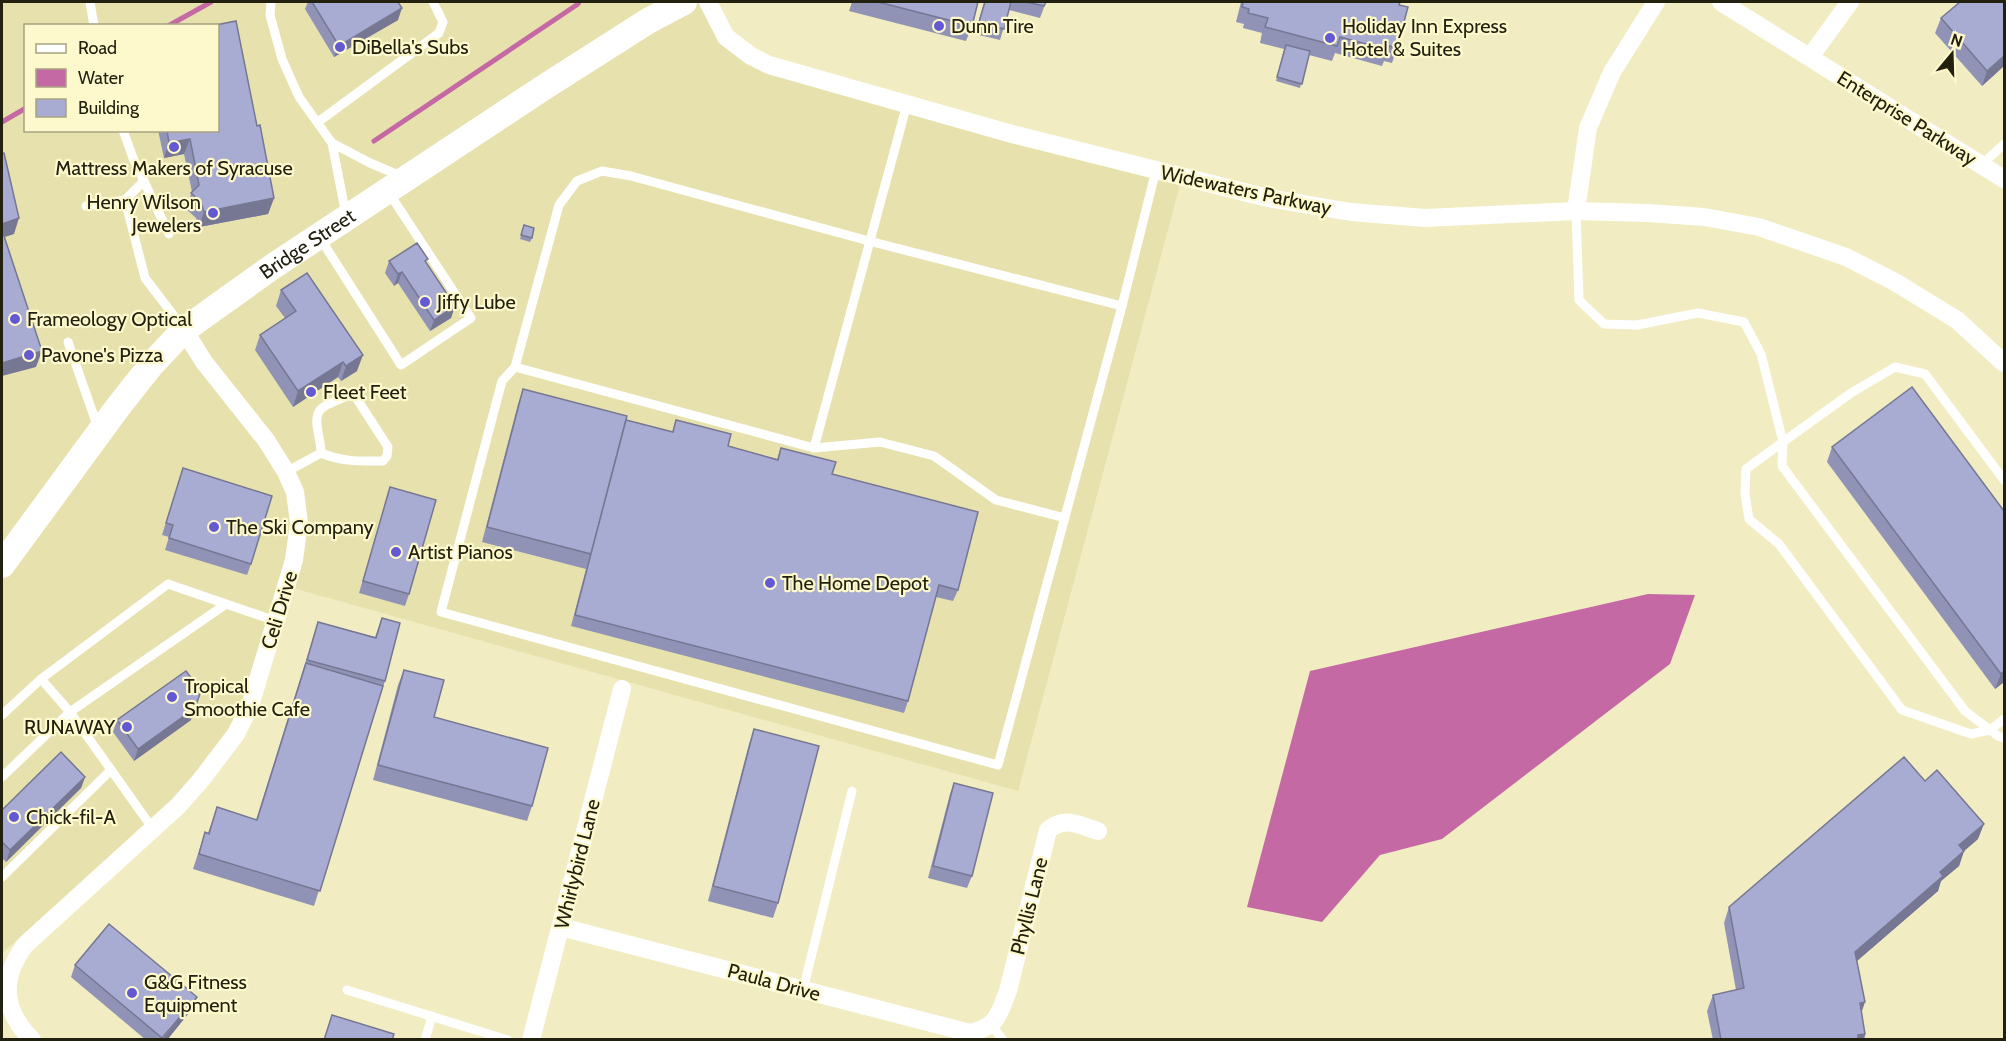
<svg xmlns="http://www.w3.org/2000/svg" width="2006" height="1041" viewBox="0 0 2006 1041" font-family="Cabin,sans-serif">
<style>
.built{fill:#e7e1ae;fill-rule:evenodd}
.water{fill:#c569a5}
.lines{fill:none;stroke-linecap:round;stroke-linejoin:round}
.stream{stroke:#c569a5;stroke-width:5}
.lane{stroke:#fff;stroke-width:9}
.street{stroke:#fff;stroke-width:18}
.secondary{stroke:#fff;stroke-width:26}
.wall{fill:#9093b5}
.shaded-wall{fill:#767893}
.building{fill:#a8abd2;stroke:#767893;stroke-width:1.5}
.poi-dot{fill:#6359d2;stroke:#fef9cd;stroke-width:2}
.labels{text-anchor:middle;dominant-baseline:central;stroke-width:4.5;stroke-linejoin:round;paint-order:stroke}
.poi-label{font-size:20px;fill:#22200f;stroke:#fef9cd;text-anchor:start}
.street-label{font-size:20px;fill:#22200f;stroke:#fef9cd}
</style>
<rect width="100%" height="100%" fill="#f1ecc1"/>
<path class="built" d="M2 2H708L751 56 1182 177 1018 791 282 585 247 695 229 728 169 806 2 953ZM26 26H218V130H26Z"/>
<path class="water" d="M1648 594 1695 595 1670 664 1442 839 1380 855 1322 922 1247 907 1310 671Z"/>
<g class="lines">
<g class="stream">
<path d="M168 26 211 2"/>
<path d="M2 122 26 108"/>
<path d="M374 141 578 4 579 2"/>
</g>
<g class="lane">
<path d="M90 2 94 26"/>
<path d="M271 2 270 15 282 59 299 97 332 143 346 215"/>
<path d="M907 104 814 448 515 367 559 205 577 181 602 171 631 176 869 241 1122 306 1156 170"/>
<path d="M318 122 439 33 443 22 433 2"/>
<path d="M123 130 133 158 169 234"/>
<path d="M332 143 370 163 403 177"/>
<path d="M1981 165 2004 144"/>
<path d="M125 200 145 278 184 329"/>
<path d="M86 206 125 200 144 181"/>
<path d="M1576 211 1579 300 1604 324 1637 325 1698 313 1744 322 1761 354 1783 442 1746 469 1745 494 1749 519 1779 544 1902 710 1971 734 1990 730 2004 719"/>
<path d="M320 238 401 365 471 318 389 193"/>
<path d="M68 342 98 428"/>
<path d="M515 367 502 381 441 612 998 765 1122 306"/>
<path d="M347 396H355L388 447 387 456 383 461C360 461 342 462 321 453 322 441 311 419 321 409 327 403 339 400 347 396Z"/>
<path d="M814 448 880 442 934 456 996 500 1065 518"/>
<path d="M286 472 321 453"/>
<path d="M2004 480 1925 374 1895 367 1851 393 1783 442 1782 466 1965 711 1998 736 2004 738"/>
<path d="M2 715 41 679"/>
<path d="M2 777 70 712 226 604"/>
<path d="M153 829 70 712 41 679 168 584 276 621"/>
<path d="M2 877 111 770"/>
<path d="M347 990 508 1040"/>
<path d="M803 990 852 791"/>
<path d="M991 1025 1003 1040"/>
<path d="M425 1040 432 1016"/>
</g>
<g class="street">
<path d="M708 2 726 37 751 56 769 65 1012 134 1268 198 1351 212 1425 218 1576 211 1648 213 1704 217 1759 227 1846 257 1895 282 1957 320 2004 363"/>
<path d="M1721 2 2004 179"/>
<path d="M1810 57 1850 2"/>
<path d="M1576 211 1588 128 1612 72 1656 2"/>
<path d="M561 927 970 1033C998 1026 998 1016 1008 991L1048 830C1066 816 1078 825 1098 831"/>
<path d="M32 1040C2 1009 0 979 25 945L178 806 201 780 236 734 250 706 294 560 299 523 295 492 286 472 266 440 204 362 184 330"/>
<path d="M531 1040 622 689"/>
</g>
<path class="secondary" id="s1" d="M2 565 118 407 152 364 184 330 272 267 546 86 648 21 684 2"/>
</g>
<g class="wall">
<path d="M308 2H398V20L334 57 305 9Z"/>
<path d="M852 2H978L972 26 966 41 849 11Z"/>
<path d="M984 2H1046L1040 18 1009 10 1000 40 975 34Z"/>
<path d="M1241 2H1400L1397 48 1392 63 1384 61 1382 66 1335 53 1332 61 1309 55 1300 88 1276 81 1284 49 1260 43 1262 33 1243 28 1244 24 1236 22Z"/>
<path d="M1941 18 2004 66 1982 86 1935 33Z"/>
<path d="M257 126 274 198 268 214 199 227 196 218 185 208 192 192 184 154 164 158 158 130H218Z"/>
<path d="M524 225 532 238 530 242 520 239Z"/>
<path d="M389 261 427 264 455 306 451 318 430 331 398 283 394 286 385 273Z"/>
<path d="M281 290 357 371 341 381 338 377 293 407 255 350 260 335 285 318 276 306Z"/>
<path d="M523 389 626 420 672 432 676 420 728 446 777 459 781 448 832 474 958 590 953 601 936 597 908 701 904 713 571 626 586 569 482 542 518 404Z"/>
<path d="M1832 447 2004 511V682L1995 689 1827 462Z"/>
<path d="M183 468 251 564 247 575 165 550 169 537 162 535Z"/>
<path d="M390 487 409 594 405 606 359 593Z"/>
<path d="M382 618 385 681 314 906 193 869 205 832 208 833 217 807 256 820 318 622 375 637Z"/>
<path d="M404 670 434 717 532 806 527 821 373 780 398 685Z"/>
<path d="M117 720H191L134 761 113 732Z"/>
<path d="M754 729 778 903 773 918 708 901 749 744Z"/>
<path d="M85 777 81 788 6 862 2 858V810Z"/>
<path d="M1925 781 1978 839 1964 851 1959 866 1941 881 1938 891 1857 961 1861 1013 1865 1034 1864 1040H1713L1707 1011 1713 995 1736 990 1724 923 1729 907Z"/>
<path d="M954 783 972 876 967 888 928 878 950 794Z"/>
<path d="M75 965 197 997 192 1009 167 1040H146L71 977Z"/>
</g>
<g class="shaded-wall">
<path d="M402 8 398 20 334 57 339 46Z"/>
<path d="M2004 56V66L1982 86 1987 71Z"/>
<path d="M190 139 184 154 164 158 169 143Z"/>
<path d="M274 198 268 214 199 227 204 212Z"/>
<path d="M19 218 14 234 2 238V224Z"/>
<path d="M402 272 398 283 394 286 398 274Z"/>
<path d="M455 306 451 318 430 331 434 320Z"/>
<path d="M42 351 36 367 2 376V363Z"/>
<path d="M363 355 357 371 341 381 346 366Z"/>
<path d="M343 362 338 377 293 407 298 391Z"/>
<path d="M2004 671V682L1995 689 2001 674Z"/>
<path d="M195 708 191 720 134 761 138 749Z"/>
<path d="M85 777 81 788 6 862 10 850Z"/>
<path d="M1984 824 1978 839 1964 851 1959 866 1941 881 1938 891 1850 967 1855 952 1940 872 1959 845Z"/>
<path d="M197 997 192 1009 167 1040H162Z"/>
<path d="M1865 1002 1860 1017V1003Z"/>
<path d="M1865 1034 1864 1040H1856L1858 1035Z"/>
</g>
<g class="building">
<path d="M312 2H398L402 8 339 46Z"/>
<path d="M878 2H978L972 26Z"/>
<path d="M985 2H1011L1004 29 979 22Z"/>
<path d="M1026 2H1046L1044 6Z"/>
<path d="M1243 2H1400L1399 5 1408 7 1397 48 1389 46 1388 50 1340 37 1337 46 1265 27 1268 18 1248 13 1249 9 1242 7Z"/>
<path d="M1960 2H2004V56L1987 71 1941 18Z"/>
<path d="M236 21 257 126 260 125 274 198 204 212 201 202 191 193 199 185 190 139 169 143 167 130H218V26H211Z"/>
<path d="M1286 45 1310 51 1302 84 1277 77Z"/>
<path d="M4 153 19 218 2 224V154Z"/>
<path d="M524 225 534 228 532 238 521 235Z"/>
<path d="M2 230 42 351 2 363Z"/>
<path d="M417 243 428 259 425 261 455 306 434 320 402 272 398 274 389 261Z"/>
<path d="M307 273 363 355 346 366 343 362 298 391 260 335 296 311 281 290Z"/>
<path d="M1912 387 2004 511V671L2001 674 1832 447Z"/>
<path d="M523 389 627 416 591 554 487 527Z"/>
<path d="M626 420 673 432 676 420 731 434 728 446 778 460 781 448 836 462 832 474 978 512 958 590 939 585 908 701 575 615Z"/>
<path d="M183 468 272 496 251 564 169 538 173 525 166 523Z"/>
<path d="M390 487 436 500 409 594 363 581Z"/>
<path d="M382 618 400 623 385 681 307 660 318 622 376 638Z"/>
<path d="M306 663 383 686 320 891 199 854 205 832 209 834 217 807 257 820Z"/>
<path d="M404 670 444 680 434 717 548 748 532 806 378 765Z"/>
<path d="M186 671 201 691 195 708 138 749 117 720Z"/>
<path d="M754 729 819 746 778 903 713 886Z"/>
<path d="M61 752 85 777 10 850 2 842V810Z"/>
<path d="M1904 757 1925 781 1937 770 1984 824 1959 845 1964 851 1940 872 1943 876 1855 952 1865 1002 1860 1003 1865 1034 1858 1035V1040H1721L1713 995 1744 988 1729 907Z"/>
<path d="M954 783 993 793 972 876 933 866Z"/>
<path d="M109 924 197 997 162 1038 75 965Z"/>
<path d="M332 1015 394 1034 392 1040H324Z"/>
</g>
<g class="poi-dot">
<circle cx="939" cy="26" r="6"/>
<circle cx="1330" cy="38" r="6"/>
<circle cx="340" cy="47" r="6"/>
<circle cx="174" cy="147" r="6"/>
<circle cx="213" cy="213" r="6"/>
<circle cx="425" cy="302" r="6"/>
<circle cx="15" cy="319" r="6"/>
<circle cx="29" cy="355" r="6"/>
<circle cx="311" cy="392" r="6"/>
<circle cx="214" cy="527" r="6"/>
<circle cx="396" cy="552" r="6"/>
<circle cx="770" cy="583" r="6"/>
<circle cx="172" cy="697" r="6"/>
<circle cx="127" cy="727" r="6"/>
<circle cx="14" cy="817" r="6"/>
<circle cx="132" cy="993" r="6"/>
</g>
<g class="labels">
<g class="poi-label">
<text x="951" y="26">Dunn Tire</text>
<text x="1342" y="26">Holiday Inn Express<tspan x="1342" dy="23">Hotel &amp; Suites</tspan></text>
<text x="352" y="47">DiBella's Subs</text>
<text x="174" y="168" text-anchor="middle">Mattress Makers of Syracuse</text>
<text x="201" y="202" text-anchor="end">Henry Wilson<tspan x="201" dy="23">Jewelers</tspan></text>
<text x="437" y="302">Jiffy Lube</text>
<text x="27" y="319">Frameology Optical</text>
<text x="41" y="355">Pavone's Pizza</text>
<text x="323" y="392">Fleet Feet</text>
<text x="226" y="527">The Ski Company</text>
<text x="408" y="552">Artist Pianos</text>
<text x="782" y="583">The Home Depot</text>
<text x="184" y="686">Tropical<tspan x="184" dy="23">Smoothie Cafe</tspan></text>
<text x="115" y="727" text-anchor="end">RUNᴀWAY</text>
<text x="26" y="817">Chick-fil-A</text>
<text x="144" y="982">G&amp;G Fitness<tspan x="144" dy="23">Equipment</tspan></text>
</g>
<g class="street-label">
<text transform="translate(1907 118) rotate(32)">Enterprise Parkway</text>
<text transform="translate(1246 190) rotate(12)">Widewaters Parkway</text>
<text stroke="none"><textPath href="#s1" startOffset="448">Bridge Street</textPath></text>
<text transform="translate(279 610) rotate(-73)">Celi Drive</text>
<text transform="translate(577 864) rotate(-76)">Whirlybird Lane</text>
<text transform="translate(1029 906) rotate(-76)">Phyllis Lane</text>
<text transform="translate(774 982) rotate(15)">Paula Drive</text>
</g>
</g>
<rect width="2006" height="1041" fill="none" stroke="#22200f" stroke-width="6"/>
<rect x="24" y="24" width="195" height="108" fill="#fef9cd" stroke="#a6a281" stroke-width="1.5"/>
<rect x="36" y="44" width="30" height="9" fill="#ffffff" stroke="#a6a281" stroke-width="1.5"/>
<text x="78" y="54" font-size="18" fill="#22200f">Road</text>
<rect x="36" y="69" width="30" height="18" fill="#c569a5" stroke="#a6a281" stroke-width="1.5"/>
<text x="78" y="84" font-size="18" fill="#22200f">Water</text>
<rect x="36" y="99" width="30" height="18" fill="#a8abd2" stroke="#a6a281" stroke-width="1.5"/>
<text x="78" y="114" font-size="18" fill="#22200f">Building</text>
<g transform="translate(1952 54) rotate(19)" stroke="#fef9cd" stroke-width="4.5" paint-order="stroke">
<path d="M0-4.5L10 22L0 15L-10 22Z" fill="#22200f"/>
<text y="-9" font-size="16" font-weight="bold" text-anchor="middle" fill="#22200f">N</text>
</g>
</svg>
